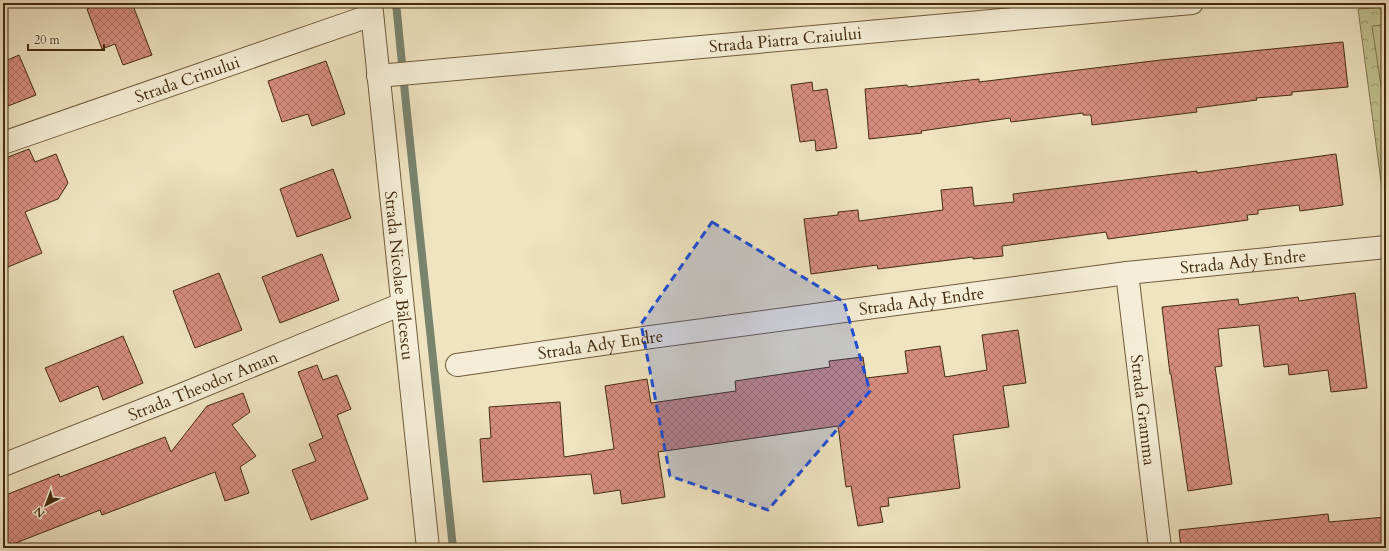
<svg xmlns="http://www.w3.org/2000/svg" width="1389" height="551" viewBox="0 0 1389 551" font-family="Cardo,serif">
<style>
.forest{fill:url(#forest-crowns);stroke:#82764e}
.pitch{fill:#c0c18e;stroke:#82764e}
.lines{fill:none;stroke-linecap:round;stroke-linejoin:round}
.stream{stroke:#78846e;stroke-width:8}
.building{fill:url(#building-cross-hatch);stroke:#442c0f}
.minor-casing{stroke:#6f5a3b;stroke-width:24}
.minor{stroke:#f5edd6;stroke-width:22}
.marked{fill:#1d4ed8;fill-opacity:0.2;stroke:#1d4ed8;stroke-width:3;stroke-dasharray:8 5;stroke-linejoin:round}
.labels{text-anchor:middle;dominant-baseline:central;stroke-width:3;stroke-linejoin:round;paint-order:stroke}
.street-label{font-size:17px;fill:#442c0f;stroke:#f5edd6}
</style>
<defs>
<pattern id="forest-crowns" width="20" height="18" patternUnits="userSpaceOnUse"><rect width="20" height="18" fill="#c0c18e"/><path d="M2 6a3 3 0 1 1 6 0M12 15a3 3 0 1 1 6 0" fill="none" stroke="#9e9d72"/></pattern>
<pattern id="building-cross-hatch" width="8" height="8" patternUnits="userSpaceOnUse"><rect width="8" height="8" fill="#d68d80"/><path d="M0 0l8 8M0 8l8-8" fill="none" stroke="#af7367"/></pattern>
</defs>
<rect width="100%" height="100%" fill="#efe3c0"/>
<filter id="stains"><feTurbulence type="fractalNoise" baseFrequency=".005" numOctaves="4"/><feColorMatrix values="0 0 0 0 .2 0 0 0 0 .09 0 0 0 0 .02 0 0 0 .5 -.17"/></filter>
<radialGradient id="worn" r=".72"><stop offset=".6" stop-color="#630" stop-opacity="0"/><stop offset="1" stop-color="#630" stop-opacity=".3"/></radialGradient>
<path class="forest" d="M1386 7V219L1358 9Z"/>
<path class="pitch" d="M1386 25V99H1383L1372 26Z"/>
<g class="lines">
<path class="stream" d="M396 3 406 104 453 548"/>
</g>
<g class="building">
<path d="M102 3H132L152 55 123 65 115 44 102 49 87 9Z"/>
<path d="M1343 42 1348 87 1292 92V95L1256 98 1257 100 1196 108 1197 112 1092 125 1091 115H1083V113L1011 122 1010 118 921 131 922 133 869 139 865 89 907 85 908 87 979 79V82L1161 60Z"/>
<path d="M19 55 36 95 3 108V62Z"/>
<path d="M326 61 345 114 312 126 308 114 282 122 268 81Z"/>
<path d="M812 82 813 91 827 89 837 148 816 151 815 140 800 142 791 85Z"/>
<path d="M29 149 35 162 56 154 68 183 58 199 25 212 42 253 3 269V159Z"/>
<path d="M1336 154 1343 205 1300 211 1299 205 1258 210V214L1247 215 1248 220 1108 239 1106 232 1002 246 1003 256 973 259V257L878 269 877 265 811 274 804 219 838 215V212L858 210 859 221 943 210 941 190 972 187 974 206 1014 202 1013 194 1197 171V173Z"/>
<path d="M333 169 351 218 297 237 280 189Z"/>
<path d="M322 254 339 300 280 323 262 277Z"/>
<path d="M219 273 242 330 195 348 173 291Z"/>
<path d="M1355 293 1367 388 1331 392 1328 370 1289 375 1288 364 1264 367 1259 325 1218 329 1222 366 1215 367 1232 484 1188 491 1171 374H1170L1162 307 1238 299 1239 305 1298 297 1299 301Z"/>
<path d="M1018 330 1026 383 1003 386 1009 427 953 435 960 488 888 498 889 506 880 507 883 522 858 526 851 486 846 487 838 426 658 452 665 497 622 504 620 490 594 494 591 474 483 482 480 439 491 438 489 407 560 402 564 457 614 449 605 386 647 379 651 403 736 391 735 381 830 367 829 361 863 357 866 378 908 373 905 351 940 346 945 377 987 370 982 335Z"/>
<path d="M123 336 143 383 103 400 98 386 60 402 45 368Z"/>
<path d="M317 365 323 380 337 375 351 409 337 415 368 499 311 520 292 470 316 461 309 444 323 438 298 372Z"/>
<path d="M243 393 250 412 232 425 256 456 240 467 249 493 225 501 215 472 102 515 100 510 3 548V496L59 474 60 477 165 437 171 452 207 406Z"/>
<path d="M1328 514 1329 522 1386 517V548H1181L1179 530Z"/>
</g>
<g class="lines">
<defs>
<g id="minor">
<path id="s1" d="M371 3 428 548"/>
<path id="s2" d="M378 76 1192 3"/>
<path id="s3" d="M3 143 372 15"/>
<path id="s4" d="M1127 273 1160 548"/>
<path id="s5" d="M457 365 651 337 1127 273 1386 247"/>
<path id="s6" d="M3 465 181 395 402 304"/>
</g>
</defs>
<use href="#minor" class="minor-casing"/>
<use href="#minor" class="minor"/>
</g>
<path class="marked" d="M712 222 844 302 870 391 768 510 670 476 641 324Z"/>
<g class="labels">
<g class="street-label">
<text stroke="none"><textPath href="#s2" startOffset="409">Strada Piatra Craiului</textPath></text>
<text stroke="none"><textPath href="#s3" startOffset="195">Strada Crinului</textPath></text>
<text stroke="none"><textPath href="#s5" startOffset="793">Strada Ady Endre</textPath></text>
<text stroke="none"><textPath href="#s1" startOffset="274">Strada Nicolae Bălcescu</textPath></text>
<text stroke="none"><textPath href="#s5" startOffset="469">Strada Ady Endre</textPath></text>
<text stroke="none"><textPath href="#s5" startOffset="145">Strada Ady Endre</textPath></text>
<text stroke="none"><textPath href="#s6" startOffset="215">Strada Theodor Aman</textPath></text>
<text stroke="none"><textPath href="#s4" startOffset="138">Strada Gramma</textPath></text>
</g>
</g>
<rect width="1389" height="551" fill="none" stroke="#efe3c0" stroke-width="16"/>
<rect x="4" y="4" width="1381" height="543" fill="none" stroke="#442c0f" stroke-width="2"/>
<rect x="8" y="8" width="1373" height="535" fill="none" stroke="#442c0f"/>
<g transform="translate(46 505) rotate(222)" stroke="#f5edd6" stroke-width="3" paint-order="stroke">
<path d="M0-3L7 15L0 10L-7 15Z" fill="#442c0f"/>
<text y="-6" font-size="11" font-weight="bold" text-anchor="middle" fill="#442c0f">N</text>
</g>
<path d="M28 44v6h76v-6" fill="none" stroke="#442c0f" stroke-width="2"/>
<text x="34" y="44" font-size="12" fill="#442c0f" stroke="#f5edd6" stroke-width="3" paint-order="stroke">20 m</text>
<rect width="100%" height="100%" filter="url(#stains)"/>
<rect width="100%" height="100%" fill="url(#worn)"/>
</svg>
